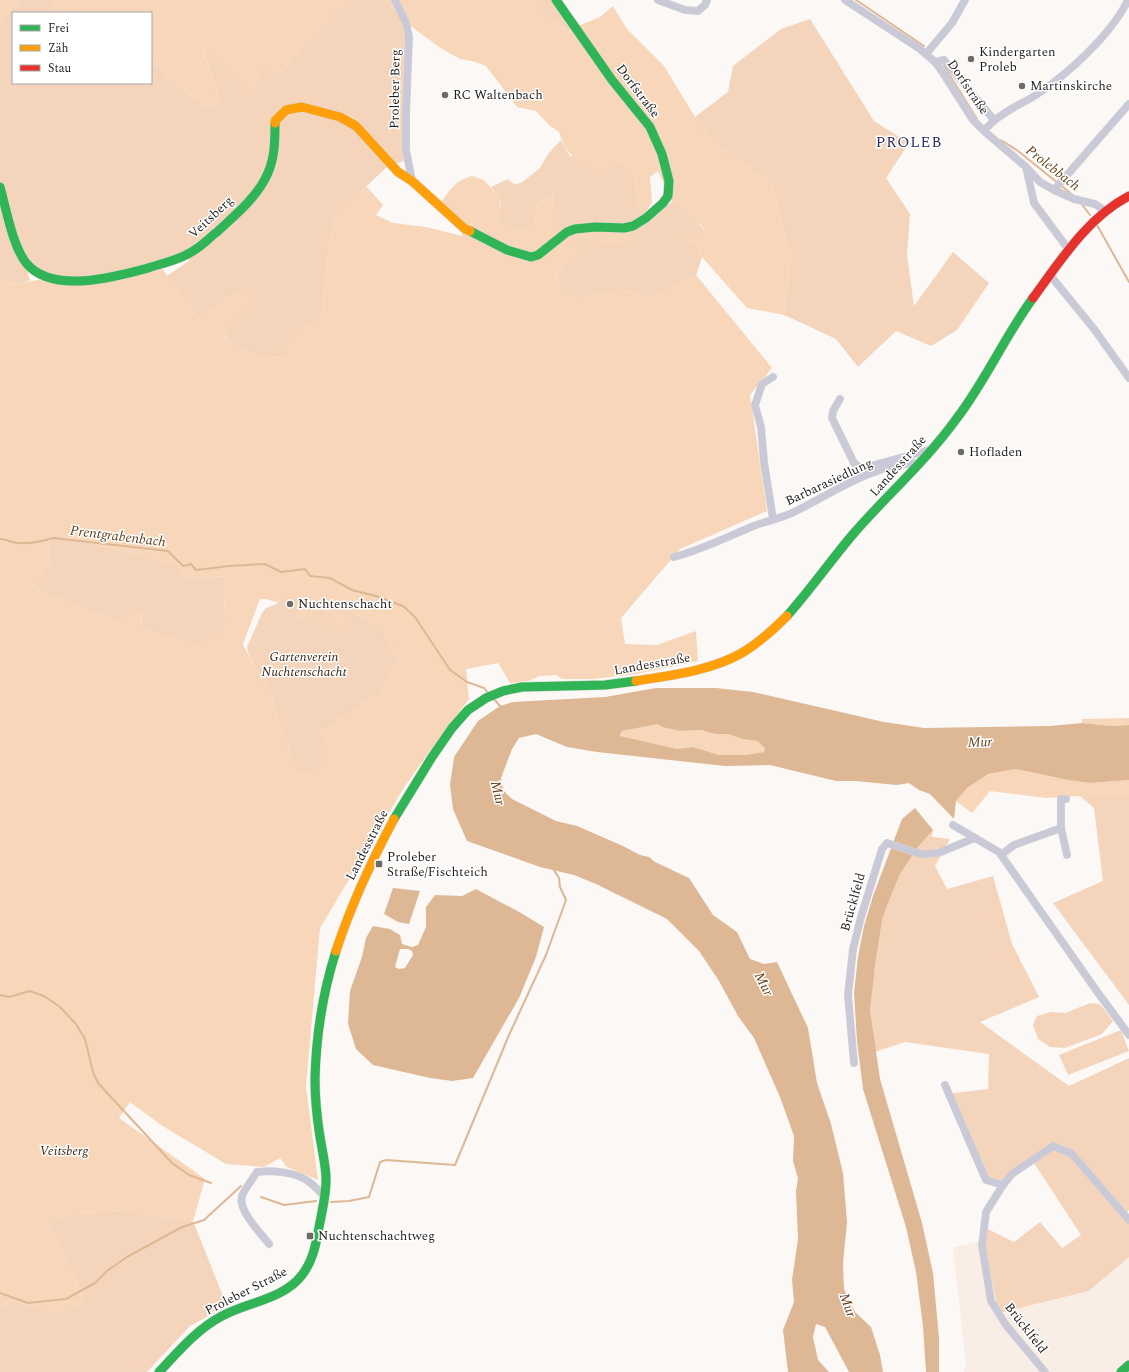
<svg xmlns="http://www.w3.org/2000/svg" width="1129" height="1372" viewBox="0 0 1129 1372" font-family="Spectral,serif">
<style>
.built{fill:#f8eee5}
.green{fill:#f4d5bc}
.forest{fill:#f7d6ba;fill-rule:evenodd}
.water{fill:#deb794;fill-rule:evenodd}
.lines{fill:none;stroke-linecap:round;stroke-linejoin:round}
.stream{stroke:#deb794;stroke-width:2}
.street-casing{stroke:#d7d5d4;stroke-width:8}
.fast-casing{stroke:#d7d5d4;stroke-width:10}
.slow-casing{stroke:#d7d5d4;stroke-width:10}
.jam-casing{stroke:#d7d5d4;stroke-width:10}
.street{stroke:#c9c9d7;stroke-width:7}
.fast{stroke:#30b455;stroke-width:9}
.slow{stroke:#ff9f0a;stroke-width:9}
.jam{stroke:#e5322d;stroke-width:9}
.poi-dot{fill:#6d6a68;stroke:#fff;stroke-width:1.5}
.labels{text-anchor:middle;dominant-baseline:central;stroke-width:3;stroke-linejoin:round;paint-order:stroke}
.poi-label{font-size:13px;fill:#211e1b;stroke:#fff;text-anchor:start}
.street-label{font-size:13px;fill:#211e1b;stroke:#fff}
.park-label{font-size:13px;font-style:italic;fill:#3c240f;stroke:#fff}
.water-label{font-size:14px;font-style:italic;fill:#67401c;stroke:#fff}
.quarter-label{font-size:15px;letter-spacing:1px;fill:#2f2c67;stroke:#fff}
</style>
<rect width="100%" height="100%" fill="#fbf8f6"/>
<path class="built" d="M983 1241 999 1312 1089 1291 1129 1257V1372H963L966 1366 953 1247Z"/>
<g class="green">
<path d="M21 0H51L66 13H13V83H151V61L203 106 220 105 213 78 202 48 261 65 280 74 299 49 346 0H386L404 21 407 44 406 160 396 164 373 140 323 109 279 113 270 162 251 195 186 253 98 277H58L32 265 24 253 0 181V22Z"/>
<path d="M530 0H553L576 27 571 32 551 20Z"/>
<path d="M810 19 874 121 909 143 886 178 910 214 907 255 914 306 953 252 989 283 957 330 931 346 896 331 858 367 836 339 784 315 791 257 771 182 716 145 695 117 728 92 733 66 781 29Z"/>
<path d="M304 109 354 127 389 165 335 216 327 260 323 307 319 323 306 327 286 357 263 358 230 344 224 334 255 298 241 289 199 319 167 276 189 261V257L264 186 278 124 289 112Z"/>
<path d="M561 140 570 156 620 162 634 170 638 205 645 213 626 225 554 228 552 218 554 203 553 194 536 206V216L533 228C519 229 509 231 498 221 504 207 501 198 491 187L508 179 514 184 521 183 540 168 548 154Z"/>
<path d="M0 193 26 266 30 281 18 284 0 281Z"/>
<path d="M672 202C690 209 693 214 704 230L698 235 684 239 697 247 702 257 696 275 667 292 650 298 634 291 602 293 579 299 562 291 556 276 566 261 573 265 575 245 583 237 596 239 634 230 642 225Z"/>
<path d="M52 534 180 565 183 577 202 578 226 576 224 609 228 629 213 640 196 646 141 628 142 613 119 623 33 588 51 561 48 551Z"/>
<path d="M286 594 297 598V615L309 622 316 609 333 613 348 610 381 628 399 659 380 693 321 732 327 745 328 768 297 775 287 742 282 733 269 688 255 669 248 653 247 647 262 613 266 608 279 603Z"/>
<path d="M1080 796H1129V1005L1053 903 1103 881 1094 808Z"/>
<path d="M933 830 932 837 950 839 935 866 947 889 993 876 1012 944 1039 997 980 1022 1069 1086 1129 1058V1210L1125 1214 1129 1218V1257L1089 1291 999 1313 983 1241 984 1227 1014 1242 1040 1222 1062 1248 1081 1235 1032 1160 1003 1185 986 1180 950 1096 954 1093 988 1089 989 1054 905 1042 875 1052 870 1010 872 986 882 921 886 908 900 874 918 847Z"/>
<path d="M1090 1003 1100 1004 1113 1021 1102 1034 1065 1048 1050 1047 1038 1039 1033 1025 1037 1016 1051 1012 1065 1013Z"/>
<path d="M1121 1030 1129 1051 1068 1075 1059 1055Z"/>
<path d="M132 1211 193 1221 227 1306 190 1326 147 1372H0V1309L12 1301 60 1313 85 1300 48 1223 75 1213Z"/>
</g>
<g class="forest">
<path d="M0 0H21L0 22Z"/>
<path d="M51 0H346L299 49 280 74 261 65 254 96 202 49 213 78 220 105 203 106 151 61V13H66Z"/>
<path d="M386 0H530L551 20 571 32 576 27 600 17 613 6 627 29 664 66 695 117 716 145 771 182 791 257 784 315 747 308 702 257 697 247 684 239 689 231 698 235 704 229C693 214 690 209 672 202L658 171 650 177 652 202 645 213 640 210 638 205 634 170 620 162 602 175C580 162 567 158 559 132L549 125 536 111 517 107 486 66 472 61 460 59 439 47 404 21Z"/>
<path d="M472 176 484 180 498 196 502 212 498 221C509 231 519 229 532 228L536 216V206L553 194C555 206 551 216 554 228L572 226 634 230 632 239 621 245 601 244 596 239 583 238 575 245 579 255 573 265 566 261 556 276 562 291 579 299 602 293 634 291 650 298 667 292 696 275 772 368 750 395 767 511 680 549 621 618 625 644 657 645 696 631 698 661 637 674 593 679H562L556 675 540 676 528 681 510 683 498 663 466 669 469 699 432 748 405 786 320 928 306 1086 318 1180 287 1167 280 1158 264 1167 226 1164 161 1125 130 1102 119 1118 205 1179 193 1221 132 1211 75 1213 48 1223 85 1300 60 1313 12 1301 0 1309V281L18 284 43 279 70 281 161 267 199 319 241 289 256 298 224 335 230 344 263 358 285 357 288 341 306 327 319 323 323 307 327 260 335 216 366 186 383 205 376 215 393 223 426 227 462 236 464 225 441 203C451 188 455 181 472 176ZM52 534 180 565 183 577 202 578 226 576 224 609 228 629 213 640 196 646 141 628 142 613 135 609 119 623 33 588 51 561 48 551ZM286 594 297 598V615L309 622 316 610 332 613 329 623 344 632 348 610 381 628 399 659 380 693 321 732 327 745V768L297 775 287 742 282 733 269 688 255 669 243 644 260 599H266L279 603Z"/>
<path d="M1129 718V725L1111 726 1082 723V719Z"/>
<path d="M658 724 662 727 680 731 701 730 715 734H729L742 739 757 741 765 748 764 752 746 755H719L693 747 677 749 620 737 622 731Z"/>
<path d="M1016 769 1068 780 1090 783 1129 780V796H1080L1046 798 990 791 972 813 956 801 967 788 988 774Z"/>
</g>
<g class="water">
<path d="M656 688H716L753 692 884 722 924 728 1050 726 1082 723 1111 726 1129 725V780L1090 783 1068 780 1016 769 988 774 967 788 956 801 954 819 930 794 919 790 909 783 897 785 855 781H836L770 765 725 766 597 752 567 747 536 734 519 738 512 749 501 778 503 790 512 799 556 821 577 826 623 846 640 855 649 857 655 862 689 878 713 915 737 932 750 959 764 964 777 962 808 1028 817 1083 831 1124 843 1173 847 1222 843 1263 844 1289 855 1312 871 1327 880 1355 883 1372H849L825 1327 816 1324 813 1337 818 1360 829 1372H788L783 1330 794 1302 792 1280 798 1239 796 1191 798 1178 793 1161 794 1136 780 1097 754 1038 738 1016 719 981 699 951 667 919 596 884 574 875 540 867 467 841 453 809 450 785 454 757 478 721 500 706 513 702 605 697ZM658 724 662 727 680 731 701 730 715 734H729L742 739 757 741 765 748 764 752 746 755H719L693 747 677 749 620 736 622 731Z"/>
<path d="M915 808 933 830 918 847 900 874 886 908 882 921 875 966 870 1010 880 1079 922 1223 933 1273 939 1338V1372H926L923 1326 916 1272 906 1227 863 1089 857 1041 854 993 858 957 864 926 873 896 902 819Z"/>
<path d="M393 888 420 891 409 924 398 922 384 914Z"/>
<path d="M476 889 521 913 544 927 536 957 519 998 473 1078 452 1081 430 1078 373 1065 356 1049 348 1024 350 991 362 957 366 938 373 926 390 929 400 935 402 944 412 947 418 945 426 927V907L435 895 462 896ZM400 949H408L412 951 413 955 405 968 399 969 395 967Z"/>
</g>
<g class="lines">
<g class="stream">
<path d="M856 0 924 46"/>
<path d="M944 66 977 119"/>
<path d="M1001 140 1018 151 1074 196"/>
<path d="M1080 202 1090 215"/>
<path d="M1097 225 1129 282"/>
<path d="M0 539C6 539 7 541 12 542 25 545 40 542 53 538L168 551 183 566 191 564 196 570 229 566 265 564 281 572 305 569 310 576 330 578 352 590 376 596 403 606 415 617 450 670 467 682 484 688 488 693"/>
<path d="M494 699 500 706"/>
<path d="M0 995 9 997 30 991 44 996 60 1007 76 1024 85 1039 93 1072 98 1083 172 1163 189 1175 211 1183"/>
<path d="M261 1197 284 1205 316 1201"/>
<path d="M331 1202 349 1201 369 1197 380 1162 386 1160 455 1165 509 1035 546 955 566 900 560 887 559 878 554 870"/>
<path d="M0 1293 28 1303 66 1299 95 1283 107 1271 127 1257 182 1227 204 1220 241 1186"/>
</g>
<defs>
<g id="street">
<path d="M395 0 406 23 409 37 406 113V150L412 181"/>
<path d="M658 0 685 10 698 11 705 5 707 0"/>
<path d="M845 0 920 49 935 62 943 73 973 120 984 131 1026 167 1040 182 1054 190 1074 199 1095 204 1104 210"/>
<path d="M926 54 952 23 965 0"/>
<path d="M935 62 944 60 994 120"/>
<path d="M984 131C989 125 995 119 1002 115 1013 107 1025 102 1036 95 1068 74 1111 35 1128 0"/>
<path d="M1026 167 1034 203 1069 250"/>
<path d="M1054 190 1129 104"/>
<path d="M1050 275 1094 329 1129 378"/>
<path d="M773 377 762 384 755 405 761 427 764 462 773 519"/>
<path d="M840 399 833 411 832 418 854 463 860 467H867L929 450"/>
<path d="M674 557C701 550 725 538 751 527 765 521 780 519 794 512 833 493 872 464 918 463"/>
<path d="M953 825 999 852 1096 990 1129 1035"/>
<path d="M1061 828V799H1066"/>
<path d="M1001 855 1014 845 1061 828 1067 855"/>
<path d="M854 1063 848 995 853 949 861 917 882 849 887 843 921 854 938 853 975 838"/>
<path d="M945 1085 986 1180 1003 1185"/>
<path d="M269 1244C260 1232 238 1211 242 1196 245 1188 252 1180 257 1172 272 1170 295 1172 308 1181 314 1185 319 1191 324 1196"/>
<path d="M1045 1372 1006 1325 991 1301 982 1246 986 1212 1003 1185 1012 1174 1053 1146 1072 1154 1129 1220"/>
</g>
<g id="fast">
<path d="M0 187C6 208 13 248 27 264 53 294 115 277 148 268 163 263 180 260 193 251 202 246 209 238 217 232 234 216 254 200 265 179 275 161 275 142 275 123"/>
<path d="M470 231 507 250 531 257 538 255 567 232 575 229 595 227 624 228 633 226 646 218 663 203 668 196 669 181 662 154 650 127 612 80 556 0"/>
<path d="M787 616C811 589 831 560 854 533 888 494 927 460 957 418 986 380 1005 336 1033 298"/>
<path d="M394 819 432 757 452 728 468 710 486 698 503 691 522 687 605 685 636 681"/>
<path d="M159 1372C178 1352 197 1329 222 1316 248 1302 284 1299 302 1275 312 1262 315 1248 318 1233 321 1214 327 1195 326 1176 325 1162 322 1149 320 1137 317 1118 315 1098 315 1079 316 1036 323 992 336 951"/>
<path d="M1121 1372 1129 1365"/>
</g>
<g id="slow">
<path d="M275 123V121L286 110 302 107 340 117 356 126 398 172 412 181 465 229 470 231"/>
<path d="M636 681C671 675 709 671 740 654 758 644 773 630 787 616"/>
<path d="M336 951C351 905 371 862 394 819"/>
</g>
<path id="jam" d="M1033 298C1061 260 1087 218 1129 196"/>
</defs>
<use href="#street" class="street-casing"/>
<use href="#fast" class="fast-casing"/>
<use href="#slow" class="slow-casing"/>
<use href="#jam" class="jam-casing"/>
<use href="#street" class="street"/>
<use href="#fast" class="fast"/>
<use href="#slow" class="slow"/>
<use href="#jam" class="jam"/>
</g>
<g class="poi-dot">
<circle cx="971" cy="59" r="4"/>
<circle cx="1022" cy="86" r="4"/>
<circle cx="445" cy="95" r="4"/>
<circle cx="961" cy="452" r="4"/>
<circle cx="290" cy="604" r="4"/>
<rect x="375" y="860" width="8" height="8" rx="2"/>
<rect x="306" y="1232" width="8" height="8" rx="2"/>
</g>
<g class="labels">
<g class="poi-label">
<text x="979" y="52">Kindergarten<tspan x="979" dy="15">Proleb</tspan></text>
<text x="1030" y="86">Martinskirche</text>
<text x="453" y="95">RC Waltenbach</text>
<text x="969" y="452">Hofladen</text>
<text x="298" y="604">Nuchtenschacht</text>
<text x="387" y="857">Proleber<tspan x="387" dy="15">Straße/Fischteich</tspan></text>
<text x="318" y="1236">Nuchtenschachtweg</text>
</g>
<g class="street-label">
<text transform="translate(968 87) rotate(56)">Dorfstraße</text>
<text transform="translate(395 89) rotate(-89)">Proleber Berg</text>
<text transform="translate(638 91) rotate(53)">Dorfstraße</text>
<text transform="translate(211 217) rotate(-43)">Veitsberg</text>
<text transform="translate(898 466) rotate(-48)">Landesstraße</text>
<text transform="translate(829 482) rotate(-25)">Barbarasiedlung</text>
<text transform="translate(652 664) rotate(-10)">Landesstraße</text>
<text transform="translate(367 845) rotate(-63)">Landesstraße</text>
<text transform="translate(853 902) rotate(-74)">Brücklfeld</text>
<text transform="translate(246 1291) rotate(-27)">Proleber Straße</text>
<text transform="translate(1026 1328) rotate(52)">Brücklfeld</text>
</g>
<g class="park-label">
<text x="304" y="657">Gartenverein<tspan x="304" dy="15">Nuchtenschacht</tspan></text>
<text x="64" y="1151">Veitsberg</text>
</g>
<g class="water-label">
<text transform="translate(1053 168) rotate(38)">Prolebbach</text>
<text transform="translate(118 536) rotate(7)">Prentgrabenbach</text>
<text transform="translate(980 742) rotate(-1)">Mur</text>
<text transform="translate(498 793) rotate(77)">Mur</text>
<text transform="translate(764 984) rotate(63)">Mur</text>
<text transform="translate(848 1305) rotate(70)">Mur</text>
</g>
<g class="quarter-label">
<text x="909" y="142">PROLEB</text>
</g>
</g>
<rect x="12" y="12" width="140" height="72" fill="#ffffff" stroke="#a6a5a4"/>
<rect x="20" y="25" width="20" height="6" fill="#30b455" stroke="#a6a5a4"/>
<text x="48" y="32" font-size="12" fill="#211e1b">Frei</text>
<rect x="20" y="45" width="20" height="6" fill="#ff9f0a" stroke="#a6a5a4"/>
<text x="48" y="52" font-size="12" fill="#211e1b">Zäh</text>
<rect x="20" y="65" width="20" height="6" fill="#e5322d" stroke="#a6a5a4"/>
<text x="48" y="72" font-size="12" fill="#211e1b">Stau</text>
</svg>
